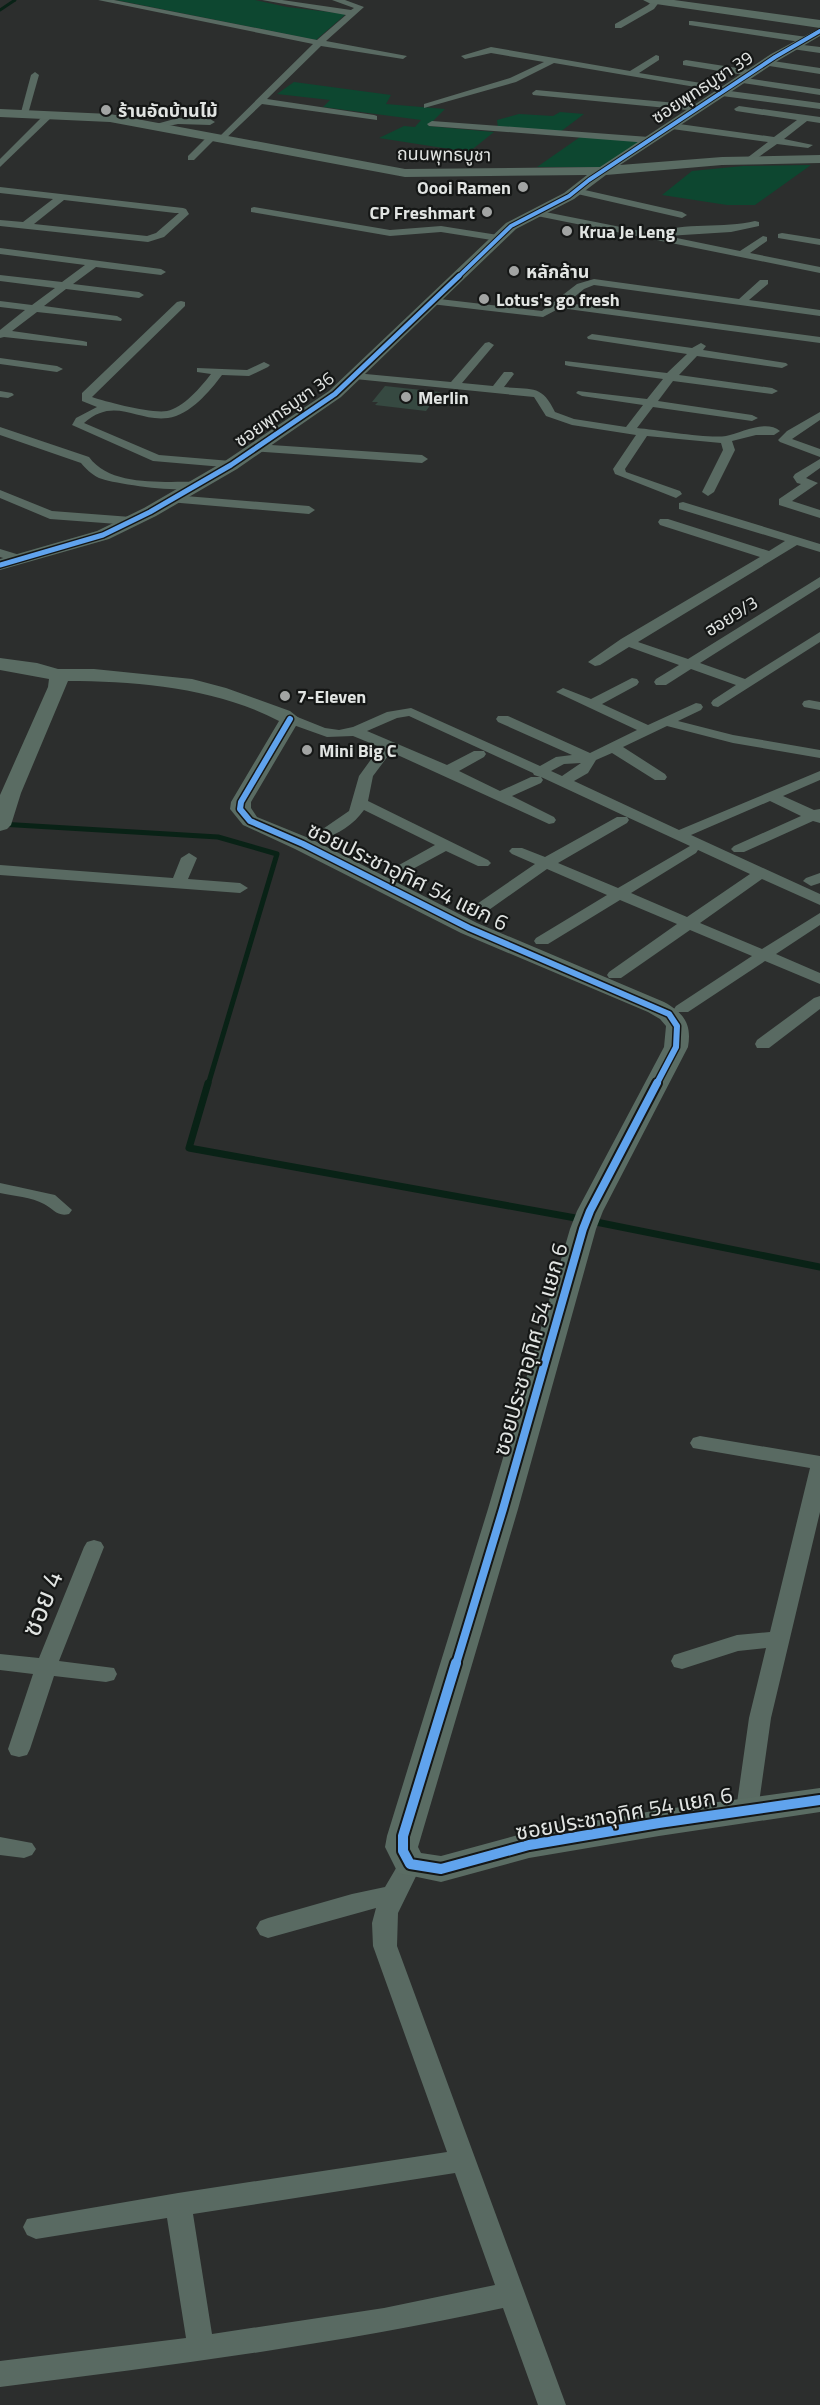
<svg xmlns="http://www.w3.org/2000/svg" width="820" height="2405" viewBox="0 0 820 2405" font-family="'Titillium Web','Noto Sans Thai',sans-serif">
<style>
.green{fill:#0d4730}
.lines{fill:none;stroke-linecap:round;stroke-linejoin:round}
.stream-far2{stroke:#092216;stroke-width:3}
.stream-far1{stroke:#092216;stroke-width:5}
.stream{stroke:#092216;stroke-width:7}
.building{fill:#364941}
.street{fill:#596a62;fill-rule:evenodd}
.secondary{fill:#5a6c63;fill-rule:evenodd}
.cycleway-far4-casing{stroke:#151716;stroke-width:6}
.cycleway-far3-casing{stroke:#151716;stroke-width:8}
.cycleway-far2-casing{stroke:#151716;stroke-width:9}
.cycleway-far1-casing{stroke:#151716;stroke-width:12}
.cycleway-casing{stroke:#151716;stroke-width:14}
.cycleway-far4{stroke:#60a3ed;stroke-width:4}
.cycleway-far3{stroke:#60a3ed;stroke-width:5}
.cycleway-far2{stroke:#60a3ed;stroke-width:6}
.cycleway-far1{stroke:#60a3ed;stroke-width:8}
.cycleway{stroke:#60a3ed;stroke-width:10}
.poi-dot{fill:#a2a4a3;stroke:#151716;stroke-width:2}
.labels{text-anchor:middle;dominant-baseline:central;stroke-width:4.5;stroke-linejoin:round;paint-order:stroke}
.far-street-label{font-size:18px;fill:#e1e4e2;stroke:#151716}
.far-poi-label{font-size:18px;font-weight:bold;fill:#e1e4e2;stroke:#151716;text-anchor:start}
.street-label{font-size:22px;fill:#e1e4e2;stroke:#151716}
.near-street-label{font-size:27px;fill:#e1e4e2;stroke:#151716}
</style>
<rect width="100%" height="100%" fill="#2c2e2d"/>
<g class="green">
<path d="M116 0H255L287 7 346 14 316 40Z"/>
<path d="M294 82 391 95 386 104 445 109 428 126 494 132 469 152 379 138 404 126 415 127 421 120 323 107 330 100 277 94Z"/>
<path d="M560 112 584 114 560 132 498 128 497 120 519 114 553 116Z"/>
<path d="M580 137 644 141 602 167H537Z"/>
<path d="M811 165 755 205H727L662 195 692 171 743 166Z"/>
</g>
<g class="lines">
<path class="stream-far2" d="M0 10 15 0"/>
<path class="stream-far1" d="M0 824 218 837 277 854 208 1085"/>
<g class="stream">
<path d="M208 1083 189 1148 581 1219"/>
<path d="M591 1221 820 1267"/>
</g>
</g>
<path class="building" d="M385 386 440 392 426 411 375 405 378 402H372Z"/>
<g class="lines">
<g class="street">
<path d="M98 0H114L317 40 346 15 262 0H282L351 10 354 8 332 0H345L364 7 326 41 407 56 403 59 321 46 267 99 374 115 377 116V120L262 104 222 142 217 139 219 137 313 44Z"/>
<path d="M653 0 660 1 654 9 621 28H615V24L648 5Z"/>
<path d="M692 21 807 37 811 40 807 43 689 25V21Z"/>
<path d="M795 44 820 47V53L792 49V45Z"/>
<path d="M491 47 630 71 656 55 659 56V60L639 73 726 87 729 88 730 91 820 103V109L722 96 719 95V91L554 63 516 82 424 108V104L510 78 544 62 491 53 465 59 461 56Z"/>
<path d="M686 60 750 70 754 73 750 76 683 65V61Z"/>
<path d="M766 60 820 68V74L763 65V61Z"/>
<path d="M35 72 39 75 28 114 20 116 31 75Z"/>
<path d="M739 77 820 89V95L736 82 735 80Z"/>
<path d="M536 90 698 105 703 108 698 111 533 95 532 93Z"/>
<path d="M739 106 820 117V123L807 121 784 139 813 145 808 148 777 144 750 163 747 162V158L768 142 672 129 667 126 672 123 774 137 797 120 736 111 734 109Z"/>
<path d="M46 113 54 115 0 167V159Z"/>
<path d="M178 118 210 119 215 122 210 125 178 124 154 129 149 126Z"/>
<path d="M432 121 649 137 654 140 649 143 429 126 427 124Z"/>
<path d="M209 135 217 137 194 160H188V156Z"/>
<path d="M0 187 183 208 186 209 189 214 164 237 148 242 0 226V220L23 222 53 199 0 193ZM64 200 175 213H179L156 233 147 236 34 224Z"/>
<path d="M576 188 682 212 687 215 682 218 573 193V189Z"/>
<path d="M254 207 390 230 441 226 498 235 503 238 498 241 441 232 390 236 251 212V208Z"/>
<path d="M535 210 656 234C682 221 725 229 755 221L759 222V226L731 232 667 236 740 251 763 236 767 237V241L750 253 820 267V273L532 215 530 213Z"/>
<path d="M782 233 820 239V245L778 238V234Z"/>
<path d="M0 248 161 269 166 272 161 275 96 267 73 284 139 292 144 295 139 298 66 289 44 306 117 316 122 319 121 321 37 312 12 331 83 341 87 342V346L4 337 0 338V330L25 310 0 307V301L32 305 55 288 0 281V275L62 282 85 265 0 254Z"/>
<path d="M594 279 739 299 760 280H768V284L749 300 820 310V316L594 285 584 289 567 303 820 337V343L560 308 543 317 431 304 426 301 431 298 542 311 577 284Z"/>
<path d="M181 301 185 302V306L92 397C107 402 152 414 167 411 183 408 201 387 211 374L197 372V368L247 370 264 362 270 365 268 367 249 376 222 375C210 391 190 415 168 418 136 422 115 396 84 423L159 455 231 461 235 462V468L153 461 72 425 76 418 97 407 82 401V393L177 302Z"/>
<path d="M592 334 692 348 701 343 706 346 703 350 786 363 788 365 782 368 697 356 679 375 772 388 778 391 772 394 673 381 658 401 752 415 758 418 752 421 653 407 637 428C658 430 709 439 726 436 741 433 766 419 780 431L774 435H756L732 441 735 450 714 492 708 496 702 492 723 450 721 443 647 436 625 469 626 472 680 491 682 494 676 498 615 474 613 469 636 435 572 425 546 416 534 397 355 379 349 376 355 373 451 382 485 343 489 342 494 345 462 383 493 386 504 372H512L514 374 504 387C532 390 542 384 555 412L574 419 626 427 643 405 582 396 576 393 578 391 647 399 663 379 569 366 565 365V361L667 373 687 354 588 339 587 337Z"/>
<path d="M0 358 57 366 63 369 57 372 0 364Z"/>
<path d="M0 391 12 393 14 395 8 398 0 397Z"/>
<path d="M820 412V420L792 439 820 449V457L780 442 778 440 787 431Z"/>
<path d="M0 427 89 457C111 487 162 481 195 482L201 486C190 495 114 484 99 478 91 474 86 469 81 463L0 435Z"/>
<path d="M256 444 422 455 428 459 422 463 252 451V445Z"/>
<path d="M820 459V468L806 478 818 483 792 501 820 510V518L779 505V499L801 484 797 483 793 477 795 474Z"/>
<path d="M0 490 52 511 131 517 137 521 131 525 50 519 0 498Z"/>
<path d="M173 495 309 506 315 510 309 514 169 502V496Z"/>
<path d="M683 502 820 544V552L797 545 638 642 688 659 820 577V587L700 663 745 679 820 632V642L718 707 713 706 711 703 713 700 736 685 691 669 666 685H656L654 682 656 679 679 665 629 647 600 665 595 666 588 662 621 639 760 557 660 525 658 522 660 519H668L769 551 785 541 679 509V503Z"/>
<path d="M0 549 23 556 25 559 19 563 0 557Z"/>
<path d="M632 678 637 679 639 682 637 685 602 704 648 725 696 703 701 704 703 707 701 710 678 721 733 735 820 750V758L733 743 667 726 623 747 665 774 667 777 665 780H655L612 753 596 760 588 773 574 781 679 830 820 771V780L783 796 814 810 820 809V823L813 821 744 852H734L731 849 734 846 801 816 770 801 691 835 820 894V905L762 879 700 923 762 949 820 913V925L776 954 820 973V984L765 961 688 1012H676L674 1009 676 1006 752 956 690 930 621 978H609L607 975 609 972 677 924 620 900 548 944H536L534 941 536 938 607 895 547 869 486 912H474L472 909 474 906 535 864 512 854 509 851 512 848H522L545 857 617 817H627L541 777 543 780 541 783 512 796 554 817 556 820 554 823 549 824 391 752 373 776 368 801 488 860 491 863 488 866H478L446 851 409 871H399L396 868 399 865 435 845 364 810C354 824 338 835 321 839L314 835 349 811 359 776 380 747 353 736 327 737 285 722 283 719 285 716H295L325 728 339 730 353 727 387 712 411 708 540 766 556 757 572 755 498 722 496 719 498 716H508L590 753 637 730 556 692 563 688 591 699ZM409 716 533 773 534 775 540 777H531L500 791 459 771 484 757 486 754 484 751H474L447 765 367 731 397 718ZM581 763 562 776 551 771 564 764ZM627 817 690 846 618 888 558 863 627 823 629 820ZM698 850 750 874 687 917 631 893 696 853Z"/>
<path d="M809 700 820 702V710L804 707 802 704 804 701Z"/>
<path d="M189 853 197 858 188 879 240 883 248 888 240 893 0 875V865L173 878 181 858Z"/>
<path d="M820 873V883L811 886 803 881 806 878Z"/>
<path d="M820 996V1009L769 1048H757L755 1044 757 1040 814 998Z"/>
<path d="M0 1183 55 1195 72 1210 69 1214C57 1217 54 1209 44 1204 32 1197 13 1196 0 1193Z"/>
<path d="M700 1436 820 1456V1512L771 1718 758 1810 755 1816 747 1819 739 1816 736 1810 749 1718 766 1648 738 1651 682 1669 674 1667 671 1661 674 1655 737 1635 770 1632 810 1468 693 1448 690 1443 693 1438Z"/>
<path d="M94 1540 101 1542 104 1547 59 1661 114 1668 117 1674 114 1680 106 1682 54 1676 30 1749 27 1755 19 1757 11 1755 8 1749 33 1674 0 1670V1654L39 1658 84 1547 87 1542Z"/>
<path d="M0 1837 32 1843 36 1849 32 1855 24 1858 0 1855Z"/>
<path d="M410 1855 418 1858 422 1864 398 1913 397 1946 566 2405H538L503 2308C337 2344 169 2366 0 2387V2361L186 2338 167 2218 36 2239 27 2235 23 2227 27 2219 178 2193 447 2152 373 1946 372 1923 376 1908 268 1938 260 1935 256 1928 260 1921 268 1918 352 1894 385 1887 402 1858ZM455 2173 495 2285 384 2308 212 2334 193 2214Z"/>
</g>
<g class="secondary">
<path d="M643 0H674L820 20V36L779 60 620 165 722 157 820 155V163L722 165 606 175 574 199 516 229 341 397 237 469 156 516 109 539 0 570V559L97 531 144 508 225 461 329 391 506 223 564 193 587 175 405 177 110 122 0 117V109L110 114 405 169 600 167 771 54 820 28 649 3Z"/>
<path d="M0 658 37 663 58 669H94L192 679 226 688 290 711 300 719 251 802V808L257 817 311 839 477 923 664 1002C684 1013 692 1024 688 1047L603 1211 596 1229 518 1509 418 1847 421 1853 441 1856 529 1832 659 1810 820 1788V1812L659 1836 529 1858 441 1882 398 1873 385 1847 387 1836 488 1509 570 1229 577 1211 664 1047 666 1026 660 1019 648 1012 461 933 295 849 243 825 230 809 231 802 279 721C216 688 138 681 68 681L21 793 11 825 7 829 0 831V795L48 687 49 679 0 670Z"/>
</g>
<defs>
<path id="cycleway-far4" d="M457 278 511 226 569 196 589 180 775 57 820 31"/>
<path id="cycleway-far3" d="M0 565 103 535 150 512 231 465 335 394 459 276"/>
<path id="cycleway-far2" d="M290 719 241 802 240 809 250 821 303 844 469 928 669 1014 677 1026 676 1047 656 1085"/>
<path id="cycleway-far1" d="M456 1664 503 1509 583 1229 590 1211 657 1083"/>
<path id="cycleway" d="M456 1663 403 1836V1851L410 1864 441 1869 529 1845 659 1823 820 1800"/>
</defs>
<use href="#cycleway-far4" class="cycleway-far4-casing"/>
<use href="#cycleway-far3" class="cycleway-far3-casing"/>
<use href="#cycleway-far2" class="cycleway-far2-casing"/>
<use href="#cycleway-far1" class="cycleway-far1-casing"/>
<use href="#cycleway" class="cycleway-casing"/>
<use href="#cycleway-far4" class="cycleway-far4"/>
<use href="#cycleway-far3" class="cycleway-far3"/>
<use href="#cycleway-far2" class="cycleway-far2"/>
<use href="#cycleway-far1" class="cycleway-far1"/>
<use href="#cycleway" class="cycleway"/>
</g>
<g class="poi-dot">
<circle cx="106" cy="110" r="6"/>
<circle cx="523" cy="187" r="6"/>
<circle cx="487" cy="212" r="6"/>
<circle cx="567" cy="231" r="6"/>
<circle cx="514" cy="271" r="6"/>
<circle cx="484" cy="299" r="6"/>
<circle cx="406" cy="397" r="6"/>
<circle cx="285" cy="696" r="6"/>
<circle cx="307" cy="750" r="6"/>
</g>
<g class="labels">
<g class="far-street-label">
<text transform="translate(702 87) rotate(-33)">ซอยพุทธบูชา 39</text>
<text transform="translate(444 154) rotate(1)">ถนนพุทธบูชา</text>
<text transform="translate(284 409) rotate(-35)">ซอยพุทธบูชา 36</text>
<text transform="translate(731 616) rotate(-32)">ฮอย9/3</text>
</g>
<g class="far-poi-label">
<text x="118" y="110">ร้านอัดบ้านไม้</text>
<text x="511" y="187" text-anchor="end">Oooi Ramen</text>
<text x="475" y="212" text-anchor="end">CP Freshmart</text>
<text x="579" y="231">Krua Je Leng</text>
<text x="526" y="271">หลักล้าน</text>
<text x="496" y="299">Lotus's go fresh</text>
<text x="418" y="397">Merlin</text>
<text x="297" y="696">7-Eleven</text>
<text x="319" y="750">Mini Big C</text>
</g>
<g class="street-label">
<text transform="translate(408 876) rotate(26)">ซอยประชาอุทิศ 54 แยก 6</text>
<text transform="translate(530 1349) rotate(-74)">ซอยประชาอุทิศ 54 แยก 6</text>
<text transform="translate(624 1813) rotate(-10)">ซอยประชาอุทิศ 54 แยก 6</text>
</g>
<g class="near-street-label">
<text transform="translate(41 1603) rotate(-68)">ซอย 4</text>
</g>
</g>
</svg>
